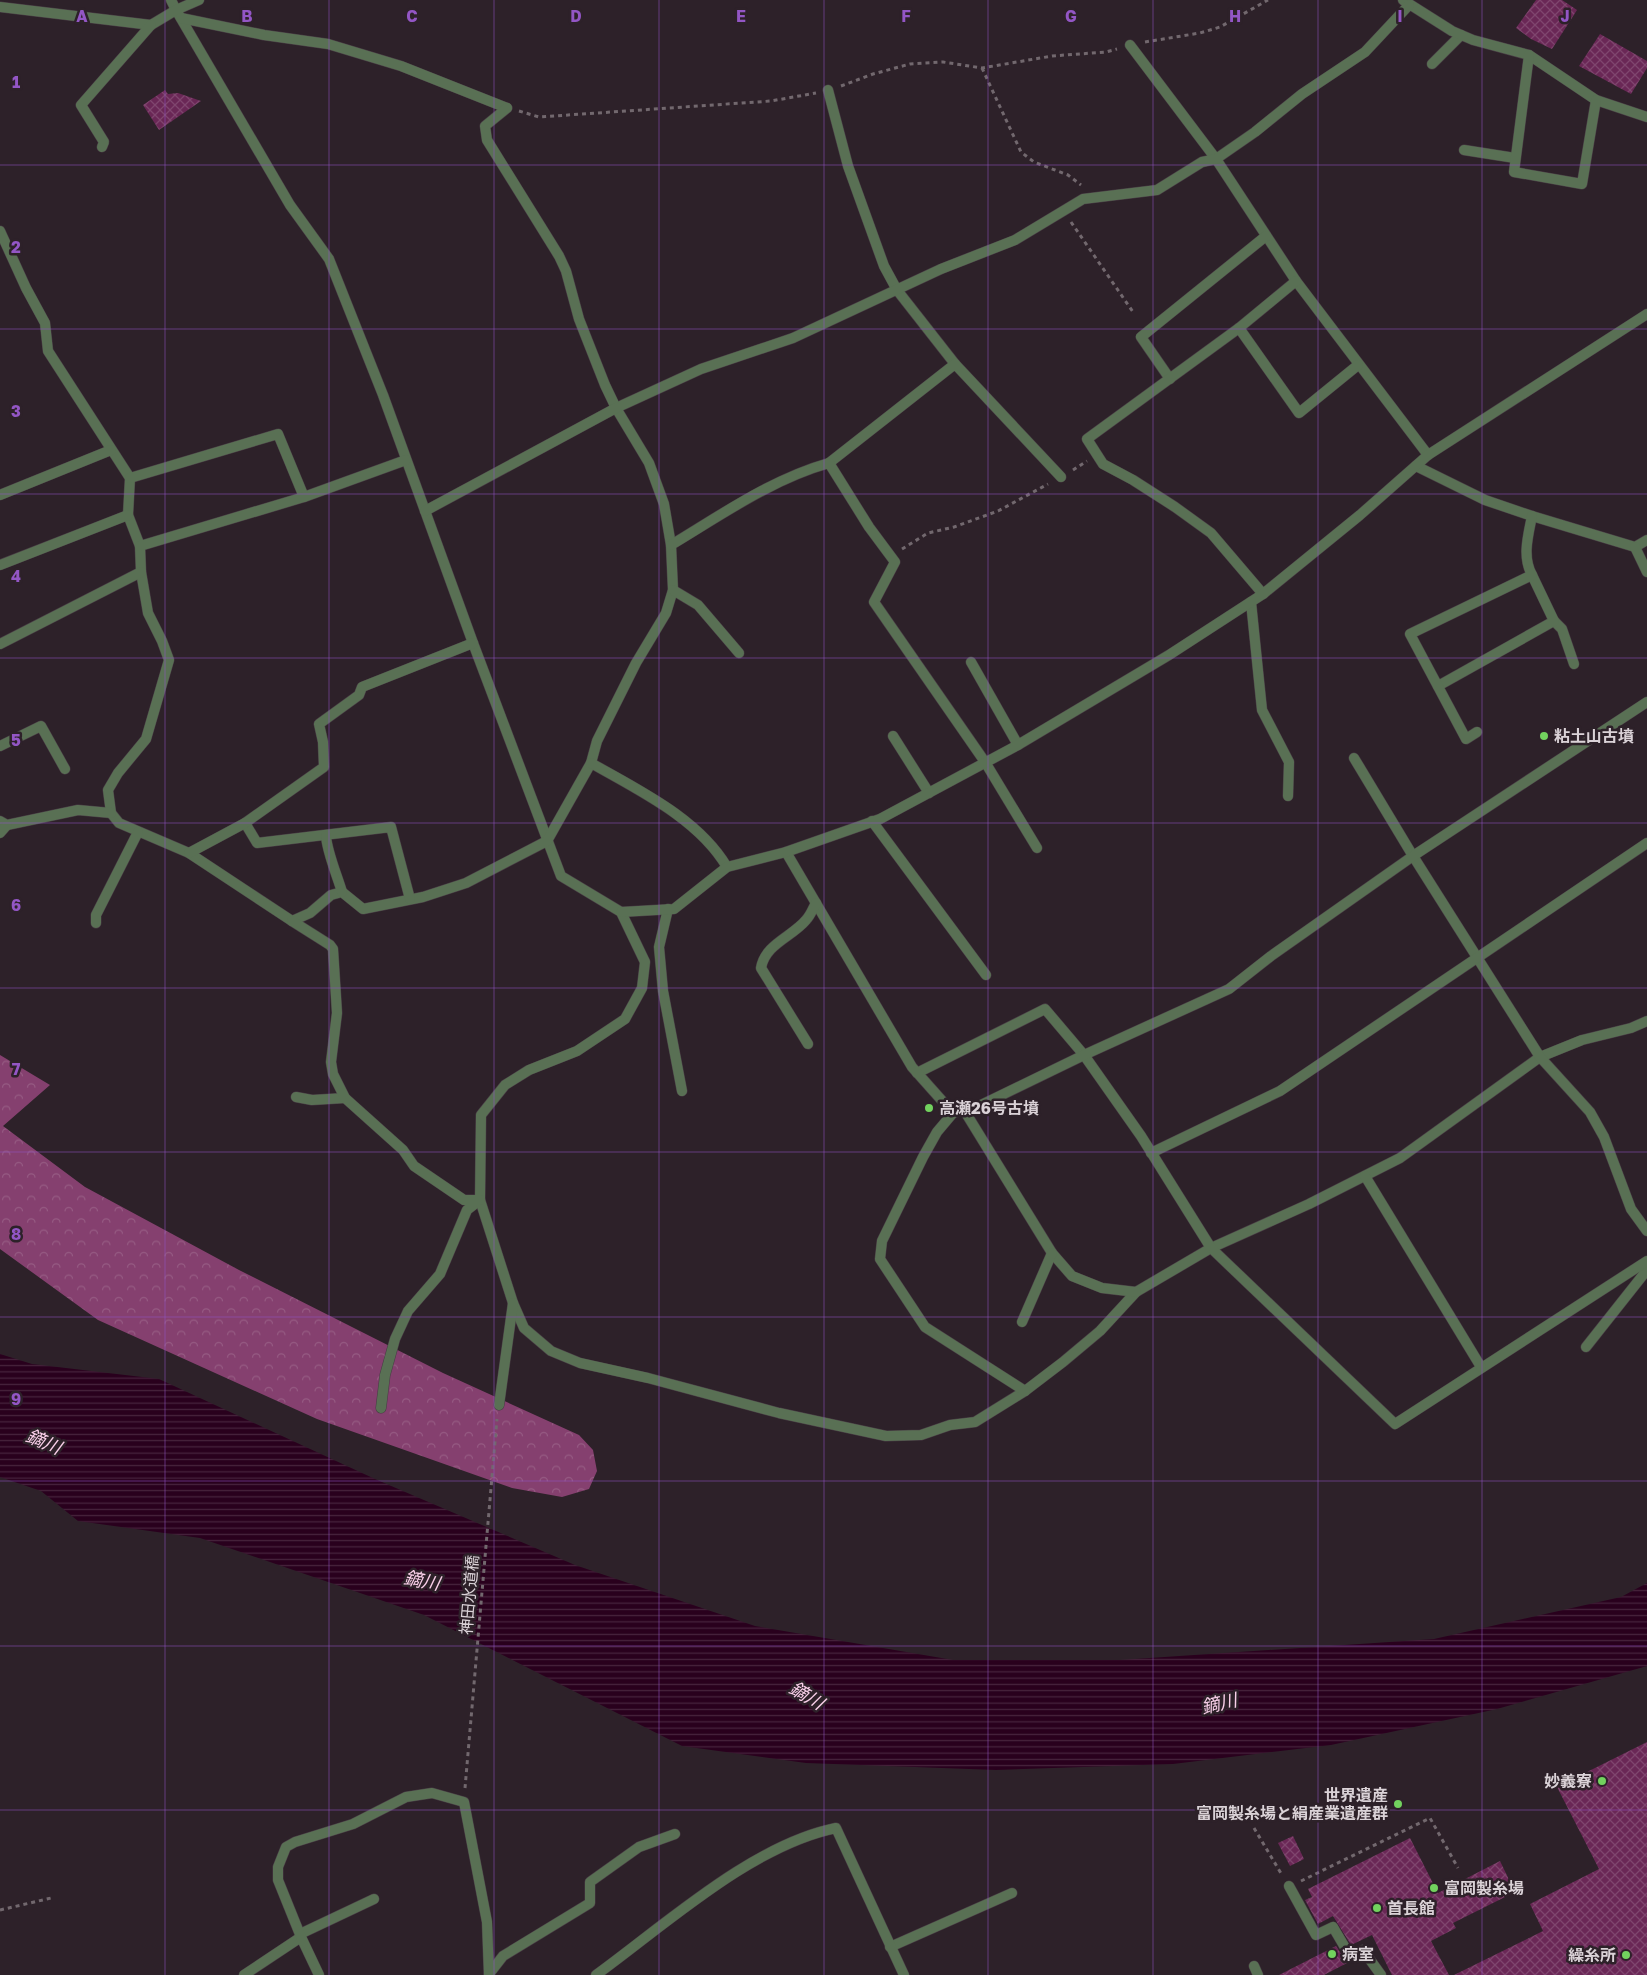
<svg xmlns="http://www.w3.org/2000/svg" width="1647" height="1975" viewBox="0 0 1647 1975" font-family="'Golos Text','Noto Sans JP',sans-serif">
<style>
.forest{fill:url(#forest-crowns)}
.water{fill:url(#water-rules)}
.building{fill:url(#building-cross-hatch)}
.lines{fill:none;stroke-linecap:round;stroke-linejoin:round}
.service-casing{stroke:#493d45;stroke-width:11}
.minor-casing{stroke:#493d45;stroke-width:11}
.path{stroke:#72686e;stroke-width:3;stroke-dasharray:4 4;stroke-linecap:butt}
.service{stroke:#597054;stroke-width:10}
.minor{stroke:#597054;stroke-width:10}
.grid{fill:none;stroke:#9356c5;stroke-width:1;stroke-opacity:0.55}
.poi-dot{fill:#72d25e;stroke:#2d2129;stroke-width:2}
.labels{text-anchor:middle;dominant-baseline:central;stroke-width:5;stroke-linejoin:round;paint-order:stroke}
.poi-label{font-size:16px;font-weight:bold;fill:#dad2d7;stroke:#2d2129;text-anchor:start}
.street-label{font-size:16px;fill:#dad2d7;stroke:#2d2129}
.water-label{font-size:18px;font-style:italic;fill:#fad0ea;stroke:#2d2129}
.grid-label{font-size:16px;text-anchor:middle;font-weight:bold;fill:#9356c5;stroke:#2d2129;stroke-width:5;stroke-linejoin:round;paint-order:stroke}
</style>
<defs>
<pattern id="forest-crowns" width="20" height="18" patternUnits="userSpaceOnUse" patternTransform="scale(1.25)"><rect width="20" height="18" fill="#85406f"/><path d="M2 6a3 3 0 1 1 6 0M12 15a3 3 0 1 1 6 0" fill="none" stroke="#965b83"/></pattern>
<pattern id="water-rules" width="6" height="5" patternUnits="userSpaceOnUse" patternTransform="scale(1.25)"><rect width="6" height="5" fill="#29001d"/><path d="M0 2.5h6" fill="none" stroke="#47243d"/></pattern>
<pattern id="building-cross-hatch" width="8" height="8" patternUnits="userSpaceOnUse" patternTransform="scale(1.25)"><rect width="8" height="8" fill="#6a2756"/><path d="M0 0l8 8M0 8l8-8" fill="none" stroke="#7f456e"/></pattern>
</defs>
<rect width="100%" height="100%" fill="#2d2129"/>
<path class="forest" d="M0 1055 50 1085 3 1126 85 1187 239 1270 443 1373 579 1435 593 1450 597 1471 589 1489 562 1497 512 1488 317 1419 98 1320 0 1249Z"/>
<path class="water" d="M0 1354 32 1364 159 1379 375 1479 575 1565 755 1626 953 1660H1120L1434 1639 1621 1597 1647 1583V1666L1497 1709 1331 1745 1173 1764 996 1770 806 1763 682 1746 424 1615 200 1538 78 1521 41 1491 0 1477Z"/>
<g class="building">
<path d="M1536 0H1562L1577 10 1552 49 1531 39 1516 28Z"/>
<path d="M1600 34 1647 61V68L1631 94 1579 66Z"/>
<path d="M165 90 168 94 178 93 201 101 159 130 143 105Z"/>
<path d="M1647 1742V1975H1454L1543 1931 1530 1904 1599 1869 1557 1787Z"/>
<path d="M1293 1836 1304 1859 1290 1866 1278 1843Z"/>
<path d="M1410 1838 1438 1893 1500 1861 1515 1892 1453 1923 1456 1928 1431 1941 1449 1975H1392L1372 1935 1351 1945 1333 1916 1318 1924 1305 1900 1312 1897 1308 1889Z"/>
<path d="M1336 1946 1347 1963 1324 1975H1279Z"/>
</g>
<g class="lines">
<defs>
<g id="service">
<path d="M1432 64 1461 35"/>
<path d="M1464 150 1515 158"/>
<path d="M1554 621 1562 629 1574 664"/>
<path d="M893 736 929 793"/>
<path d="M917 1073 1045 1009 1084 1055"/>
<path d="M296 1097 312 1100 345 1098"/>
<path d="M1586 1347 1647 1270"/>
<path d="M381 1408 385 1375 395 1339 408 1311 440 1274 467 1210 480 1200"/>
<path d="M1289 1886 1316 1935 1333 1927 1350 1956 1363 1950 1381 1975"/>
<path d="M890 1947 1012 1893"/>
</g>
<g id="minor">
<path d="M171 0 176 10 290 205 329 259 383 395 473 643 561 876 621 912 645 962 642 988 625 1019 577 1051 529 1070 505 1085 481 1115 480 1200 513 1303 524 1328 551 1351 580 1363 648 1378 779 1413 886 1436 921 1435 950 1425 975 1422 1025 1391 1063 1362 1100 1331 1136 1292 1211 1248 1309 1204 1400 1158 1540 1057 1582 1040 1631 1028 1647 1021"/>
<path d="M1403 0 1452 31 1473 40 1529 55 1596 100 1647 117"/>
<path d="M0 7 151 25 176 10 199 0"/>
<path d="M181 18 264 35 328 44 401 66 507 108"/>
<path d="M1130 45 1216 159 1296 281 1428 455"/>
<path d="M1529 55 1514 172 1582 184 1596 100"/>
<path d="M828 90 848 166 884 266 897 290 955 364"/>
<path d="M102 147 104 142 81 105 151 25"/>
<path d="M0 231 26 288 45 323 48 351 130 478 128 515 140 546 141 572 148 613 162 641 169 660 146 739 118 773 108 790 111 813 119 823 189 853 292 921 310 913 331 895 342 892 363 909 423 897 466 883 547 841 591 763 597 741 636 663 666 613 673 590 671 545 664 504 649 463 616 408 605 385 579 319 566 271 559 256 487 140 485 126 507 108"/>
<path d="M1239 328 1299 413 1358 365"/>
<path d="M1170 379 1141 337 1266 236"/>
<path d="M829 463 955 364 1061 477"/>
<path d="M1416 466 1485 500 1532 516 1635 547 1647 540"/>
<path d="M130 478 278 434 304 497"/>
<path d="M0 495 111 450"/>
<path d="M425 511 616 408 701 369 793 338 941 269 1015 240 1083 199 1157 190 1202 162 1216 159 1255 132 1302 94 1365 52 1409 5"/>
<path d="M671 545C721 515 772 479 829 463L869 527 895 562 874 602 985 762 1037 848"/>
<path d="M140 546 304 497 406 460"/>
<path d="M1635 547 1647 572"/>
<path d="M0 565 128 515"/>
<path d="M673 590 698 605 739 653"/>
<path d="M1263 594 1211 533 1175 507 1133 480 1103 464 1087 439 1239 328 1296 281"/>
<path d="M1251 602 1262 710 1289 762 1288 796"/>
<path d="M0 644 141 572"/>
<path d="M971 662 1018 745"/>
<path d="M1438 686 1554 621 1532 575"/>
<path d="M1477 732 1466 739 1410 634 1532 575C1522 557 1528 536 1532 516"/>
<path d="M0 746 41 726 65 769"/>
<path d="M1354 758 1413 856 1540 1057 1590 1112 1604 1137 1631 1209 1647 1231"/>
<path d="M591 763C638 790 698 818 727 867"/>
<path d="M0 821 7 825 78 810 111 813"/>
<path d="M872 821 986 975"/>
<path d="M245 823 257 843 391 827 410 899"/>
<path d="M0 833 7 825"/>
<path d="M326 836C327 852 337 875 342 892"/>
<path d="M786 852 912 1067 953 1113"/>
<path d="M189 853 245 823 324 767 323 742 319 724 359 695 362 687 473 643"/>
<path d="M668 909 659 947 663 991 682 1091"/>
<path d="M621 912 674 909 727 867 786 852 880 819 1018 745 1169 655 1263 594 1360 515 1428 455 1647 314"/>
<path d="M292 921 330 945 333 949 337 1013 331 1062 333 1074 345 1098 403 1150 414 1166 464 1200H480"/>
<path d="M96 923V915L138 832"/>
<path d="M808 1044 761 968C765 944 792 937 806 920 811 915 813 908 816 903"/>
<path d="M1084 1055 1141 1136 1211 1248 1395 1424 1647 1261"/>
<path d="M964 1110 1052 1253 1072 1276 1102 1288 1136 1292"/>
<path d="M1151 1153 1280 1091 1647 843"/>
<path d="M1365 1176 1481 1367"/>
<path d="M1022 1322 1052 1253"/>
<path d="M1025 1391 925 1327 880 1259 882 1241 923 1157 937 1132 953 1113 979 1106 1084 1055 1229 989 1271 956 1413 856 1647 702"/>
<path d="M499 1405 513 1303"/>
<path d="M300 1934 374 1899"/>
<path d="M1254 1966 1258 1975"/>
<path d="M489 1974 503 1956 590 1903V1882L639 1847 675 1834"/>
<path d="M244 1975 301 1937"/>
<path d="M319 1975 301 1937 278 1880V1867L286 1847 295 1842 353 1824 406 1797 432 1793 464 1802 487 1922 489 1975"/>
<path d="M596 1975C665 1925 752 1845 836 1828L904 1975"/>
</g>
</defs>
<use href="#service" class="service-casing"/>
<use href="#minor" class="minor-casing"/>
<g class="path">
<path d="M1145 42 1200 33 1220 27 1268 0"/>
<path d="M982 68 1021 152 1034 162 1068 175 1081 185"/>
<path d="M841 86 873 74 910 64 943 62 982 68 1052 56 1106 52 1117 49"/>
<path d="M519 111 539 117 771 101 816 93"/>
<path d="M1071 222 1133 312"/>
<path d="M1073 470 1087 461"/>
<path d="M902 549 928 533 954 527 998 511 1048 484"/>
<path d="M465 1788 497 1419"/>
<path d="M1254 1828 1282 1875"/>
<path d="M1301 1881 1430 1818 1458 1868"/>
<path d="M0 1910 51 1898"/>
</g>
<use href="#service" class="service"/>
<use href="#minor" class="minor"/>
</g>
<path class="grid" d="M165 0V1975M329 0V1975M494 0V1975M659 0V1975M824 0V1975M988 0V1975M1153 0V1975M1318 0V1975M1482 0V1975M0 165H1647M0 329H1647M0 494H1647M0 658H1647M0 823H1647M0 988H1647M0 1152H1647M0 1317H1647M0 1481H1647M0 1646H1647M0 1810H1647"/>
<g class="poi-dot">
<circle cx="1544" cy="736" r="5"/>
<circle cx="929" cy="1108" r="5"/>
<circle cx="1602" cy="1781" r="5"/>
<circle cx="1398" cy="1804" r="5"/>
<circle cx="1434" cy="1888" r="5"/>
<circle cx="1377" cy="1908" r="5"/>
<circle cx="1332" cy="1954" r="5"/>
<circle cx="1626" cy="1955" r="5"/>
</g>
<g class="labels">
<g class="poi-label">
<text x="1554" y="736">粘土山古墳</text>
<text x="939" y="1108">高瀬26号古墳</text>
<text x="1592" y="1781" text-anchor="end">妙義寮</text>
<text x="1388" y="1795" text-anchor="end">世界遺産<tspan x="1388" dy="18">富岡製糸場と絹産業遺産群</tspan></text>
<text x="1444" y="1888">富岡製糸場</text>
<text x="1387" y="1908">首長館</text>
<text x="1342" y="1954">病室</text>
<text x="1616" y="1955" text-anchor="end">繰糸所</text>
</g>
<g class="street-label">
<text transform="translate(469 1595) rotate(-85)">神田水道橋</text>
</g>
<g class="water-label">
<text transform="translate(44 1441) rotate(23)">鏑川</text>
<text transform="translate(422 1580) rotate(11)">鏑川</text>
<text transform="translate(807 1695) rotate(31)">鏑川</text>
<text transform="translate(1219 1703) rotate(-13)">鏑川</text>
</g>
</g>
<g class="grid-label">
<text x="82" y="22">A</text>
<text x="247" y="22">B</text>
<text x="412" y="22">C</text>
<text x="576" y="22">D</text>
<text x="741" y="22">E</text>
<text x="906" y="22">F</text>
<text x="1071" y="22">G</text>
<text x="1235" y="22">H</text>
<text x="1400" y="22">I</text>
<text x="1565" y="22">J</text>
<text x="16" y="88">1</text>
<text x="16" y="253">2</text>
<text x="16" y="417">3</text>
<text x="16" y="582">4</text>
<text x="16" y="746">5</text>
<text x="16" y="911">6</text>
<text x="16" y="1075">7</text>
<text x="16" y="1240">8</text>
<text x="16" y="1405">9</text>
</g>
</svg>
